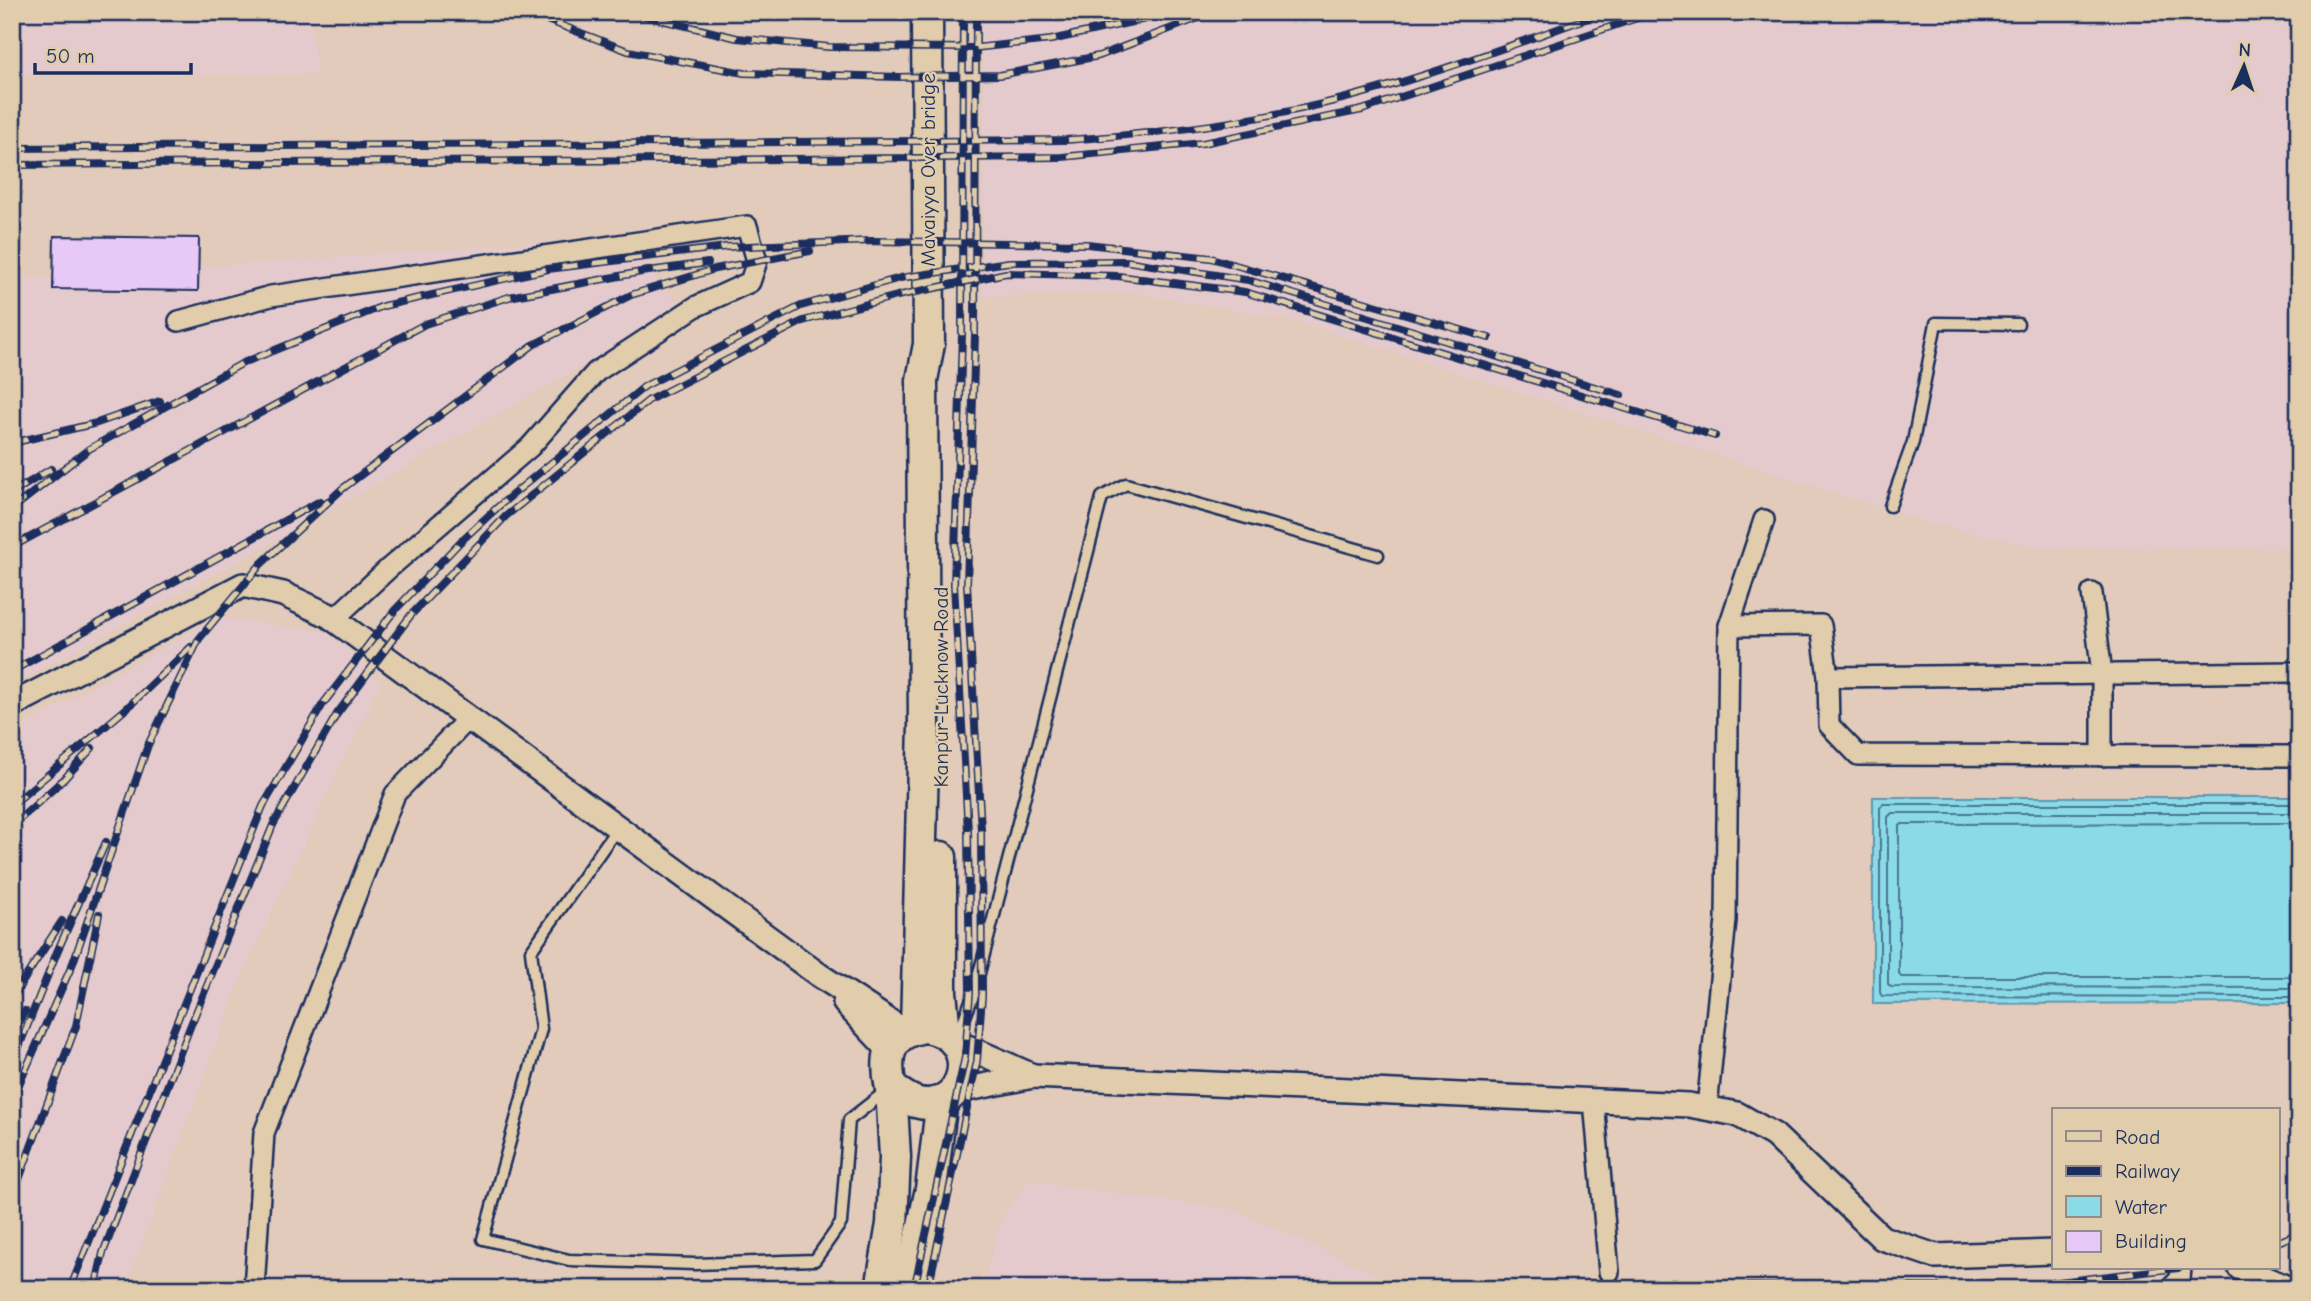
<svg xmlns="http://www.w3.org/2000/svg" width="2311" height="1301" viewBox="0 0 2311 1301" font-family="'Comic Neue',sans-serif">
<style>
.built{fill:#e4cacc}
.water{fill:#8bdbe7;stroke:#5e96b0;stroke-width:2}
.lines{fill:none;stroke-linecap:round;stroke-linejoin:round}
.shore{stroke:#487495;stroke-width:2}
.building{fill:#e7c8f6;stroke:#1b2f5e;stroke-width:2}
.service-casing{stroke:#1b2f5e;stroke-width:15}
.minor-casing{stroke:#1b2f5e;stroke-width:24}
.tertiary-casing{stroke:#1b2f5e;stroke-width:28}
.primary-casing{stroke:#1b2f5e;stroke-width:35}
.service{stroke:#e1ccab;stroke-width:10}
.minor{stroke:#e1ccab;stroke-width:19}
.tertiary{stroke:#e1ccab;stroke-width:23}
.primary{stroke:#e1ccab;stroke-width:30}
.rail-casing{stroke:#1b2f5e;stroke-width:8}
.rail{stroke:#e1ccab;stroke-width:5;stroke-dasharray:16;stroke-linecap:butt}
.labels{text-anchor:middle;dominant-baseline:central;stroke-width:5;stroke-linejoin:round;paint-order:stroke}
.street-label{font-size:21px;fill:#1b2f5e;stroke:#e1ccab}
</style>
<rect width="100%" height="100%" fill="#e2cbba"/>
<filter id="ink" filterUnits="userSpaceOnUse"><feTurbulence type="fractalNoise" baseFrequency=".0143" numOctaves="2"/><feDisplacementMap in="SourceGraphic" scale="14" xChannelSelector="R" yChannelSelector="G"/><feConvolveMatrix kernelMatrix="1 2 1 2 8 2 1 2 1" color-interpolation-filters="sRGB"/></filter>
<g filter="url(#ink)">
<g class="built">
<path d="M12 12H308L318 74 12 75Z"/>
<path d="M981 12H2299V548L2047 549 1935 525 1288 319 1133 293 982 297 984 96Z"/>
<path d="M622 236 682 309 306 524 12 685V279L50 278Z"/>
<path d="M218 617 332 633 380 683 241 978 125 1289H12V732Z"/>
<path d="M1028 1181 1235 1210 1407 1289H982L1001 1219Z"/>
</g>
<path class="water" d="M1873 797H2299V1003L1873 1004Z"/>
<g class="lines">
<g class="shore">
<path d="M2299 804H1883L1880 808V993L1882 996 2299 997"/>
<path d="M2299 813H1892L1888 817V984L1891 987 2299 988"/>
<path d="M2299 823 1902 824 1899 827V974L1901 977H2299"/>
</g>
</g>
<path class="building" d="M54 236 199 238 198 291 53 289Z"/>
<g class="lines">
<defs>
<g id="service">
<path d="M1890 506 1913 442 1936 323 2018 324"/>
<path d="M618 827 531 951 541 1029 483 1239 569 1260 695 1264 815 1260 841 1223 849 1120 885 1092"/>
<path d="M957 1038 974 993 1102 497 1126 484 1378 555"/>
</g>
<g id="minor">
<path d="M179 321 271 296 747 226 757 261 750 282 695 307 596 372 530 447 388 569 334 619"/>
<path d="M2092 593 2102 674V756"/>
<path d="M1729 626 1821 625 1828 677 1829 725 1858 755 2299 756"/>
<path d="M1828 677 2299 672"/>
<path d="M1594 1101 1609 1272"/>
<path d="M1707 1108 1726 920 1729 626 1764 520"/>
<path d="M254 1289 264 1133 395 794 469 718"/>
<path d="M2170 1289 2180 1279 2181 1268"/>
</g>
<g id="tertiary">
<path d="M12 705 243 585 283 594 328 615 819 975 906 1032"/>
<path d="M845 1003 890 1051"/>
<path d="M956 1042 1033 1076"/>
<path d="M953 1092 1033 1076 1689 1105 1737 1114 1774 1135 1882 1238 1935 1256 2054 1252"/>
<path d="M2240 1268 2290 1289"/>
</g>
<g id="primary">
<path d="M941 857V992L945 1032"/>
<path d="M926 1027C987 1037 965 1117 915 1102 906 1099 899 1093 891 1088 884 1056 888 1032 926 1027Z"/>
<path d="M916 1028 924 725 922 380 929 344 927 12"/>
<path d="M881 1289 892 1224 895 1157 891 1088"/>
<path d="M909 1289 931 1189 942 1100"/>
</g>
</defs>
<use href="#service" class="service-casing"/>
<use href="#minor" class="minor-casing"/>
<use href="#tertiary" class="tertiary-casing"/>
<use href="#primary" class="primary-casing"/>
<use href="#service" class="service"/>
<use href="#minor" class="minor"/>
<use href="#tertiary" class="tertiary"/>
<use href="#primary" class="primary"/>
<defs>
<g id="rail">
<path d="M526 12 628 51 744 73 900 77 1000 75 1099 56 1214 12"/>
<path d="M628 12 737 38 829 47 974 48 1051 40 1150 18 1163 12"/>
<path d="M12 148 1065 140C1139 135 1213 127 1286 112 1395 90 1500 49 1605 12"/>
<path d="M12 165 1062 157 1203 143 1362 110 1655 12"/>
<path d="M12 443 97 423 160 401"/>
<path d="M12 493 51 469"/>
<path d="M12 509 89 449 243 363 383 306 548 269 726 247 872 241 1087 244 1211 258 1489 338"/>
<path d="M12 547 425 324 509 297 641 272 708 263"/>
<path d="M12 671 320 501"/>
<path d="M12 805 127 708 191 647"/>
<path d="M12 826 64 779 92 748"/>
<path d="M12 998 62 921"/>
<path d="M12 1034 25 1011"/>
<path d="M12 1064 57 952 106 842"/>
<path d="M12 1100 73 963 148 745 199 639 261 564 342 489 533 345 631 295 715 269 810 251"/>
<path d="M12 1198 76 1026 99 914"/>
<path d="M2278 1242 2299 1233"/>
<path d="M70 1289 263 806 323 704 395 610 461 541 500 505 645 386 801 306 900 278 1009 262 1126 261 1248 280 1621 395"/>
<path d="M95 1289 103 1253 190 1027 273 825 337 714 411 615 506 516 649 400 803 321 897 296 1006 273 1118 276 1245 292 1715 436"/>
<path d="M914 1289 965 1057 970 993 968 831 954 584 962 335 963 12"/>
<path d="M928 1289 977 1061 982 996 981 830 967 584 975 335 976 12"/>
<path d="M1639 1289 1665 1286 2008 1288 2178 1268"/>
</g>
</defs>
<use href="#rail" class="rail-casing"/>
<use href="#rail" class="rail"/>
</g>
</g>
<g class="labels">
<g class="street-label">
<text transform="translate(928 170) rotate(-90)">Mavaiyya Over bridge</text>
<text transform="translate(941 687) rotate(-90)">Kanpur-Lucknow Road</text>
</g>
</g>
<rect width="2311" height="1301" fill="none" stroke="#e1ccab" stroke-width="42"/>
<rect x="21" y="21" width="2269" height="1259" fill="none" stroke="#1b2f5e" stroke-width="2.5" filter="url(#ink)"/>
<rect x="2052" y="1108" width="228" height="161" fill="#e1ccab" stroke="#928d8c" stroke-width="2"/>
<rect x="2066" y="1131" width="35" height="10" fill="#e1ccab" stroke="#928d8c" stroke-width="2"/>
<text x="2115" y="1144" font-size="21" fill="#1b2f5e">Road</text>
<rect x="2066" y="1166" width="35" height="10" fill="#1b2f5e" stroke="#928d8c" stroke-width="2"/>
<text x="2115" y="1178" font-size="21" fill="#1b2f5e">Railway</text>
<rect x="2066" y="1196" width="35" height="21" fill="#8bdbe7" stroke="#928d8c" stroke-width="2"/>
<text x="2115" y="1214" font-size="21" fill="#1b2f5e">Water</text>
<rect x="2066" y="1231" width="35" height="21" fill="#e7c8f6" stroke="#928d8c" stroke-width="2"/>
<text x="2115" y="1248" font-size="21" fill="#1b2f5e">Building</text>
<g transform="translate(2244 66) rotate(3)" stroke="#e1ccab" stroke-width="5" paint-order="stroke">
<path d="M0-5L12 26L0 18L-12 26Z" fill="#1b2f5e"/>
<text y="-10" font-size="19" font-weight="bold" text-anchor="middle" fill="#1b2f5e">N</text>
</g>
<path d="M35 63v10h156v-10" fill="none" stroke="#1b2f5e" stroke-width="3.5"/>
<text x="46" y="63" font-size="21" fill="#1b2f5e" stroke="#e1ccab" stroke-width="5" paint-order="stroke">50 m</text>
</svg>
